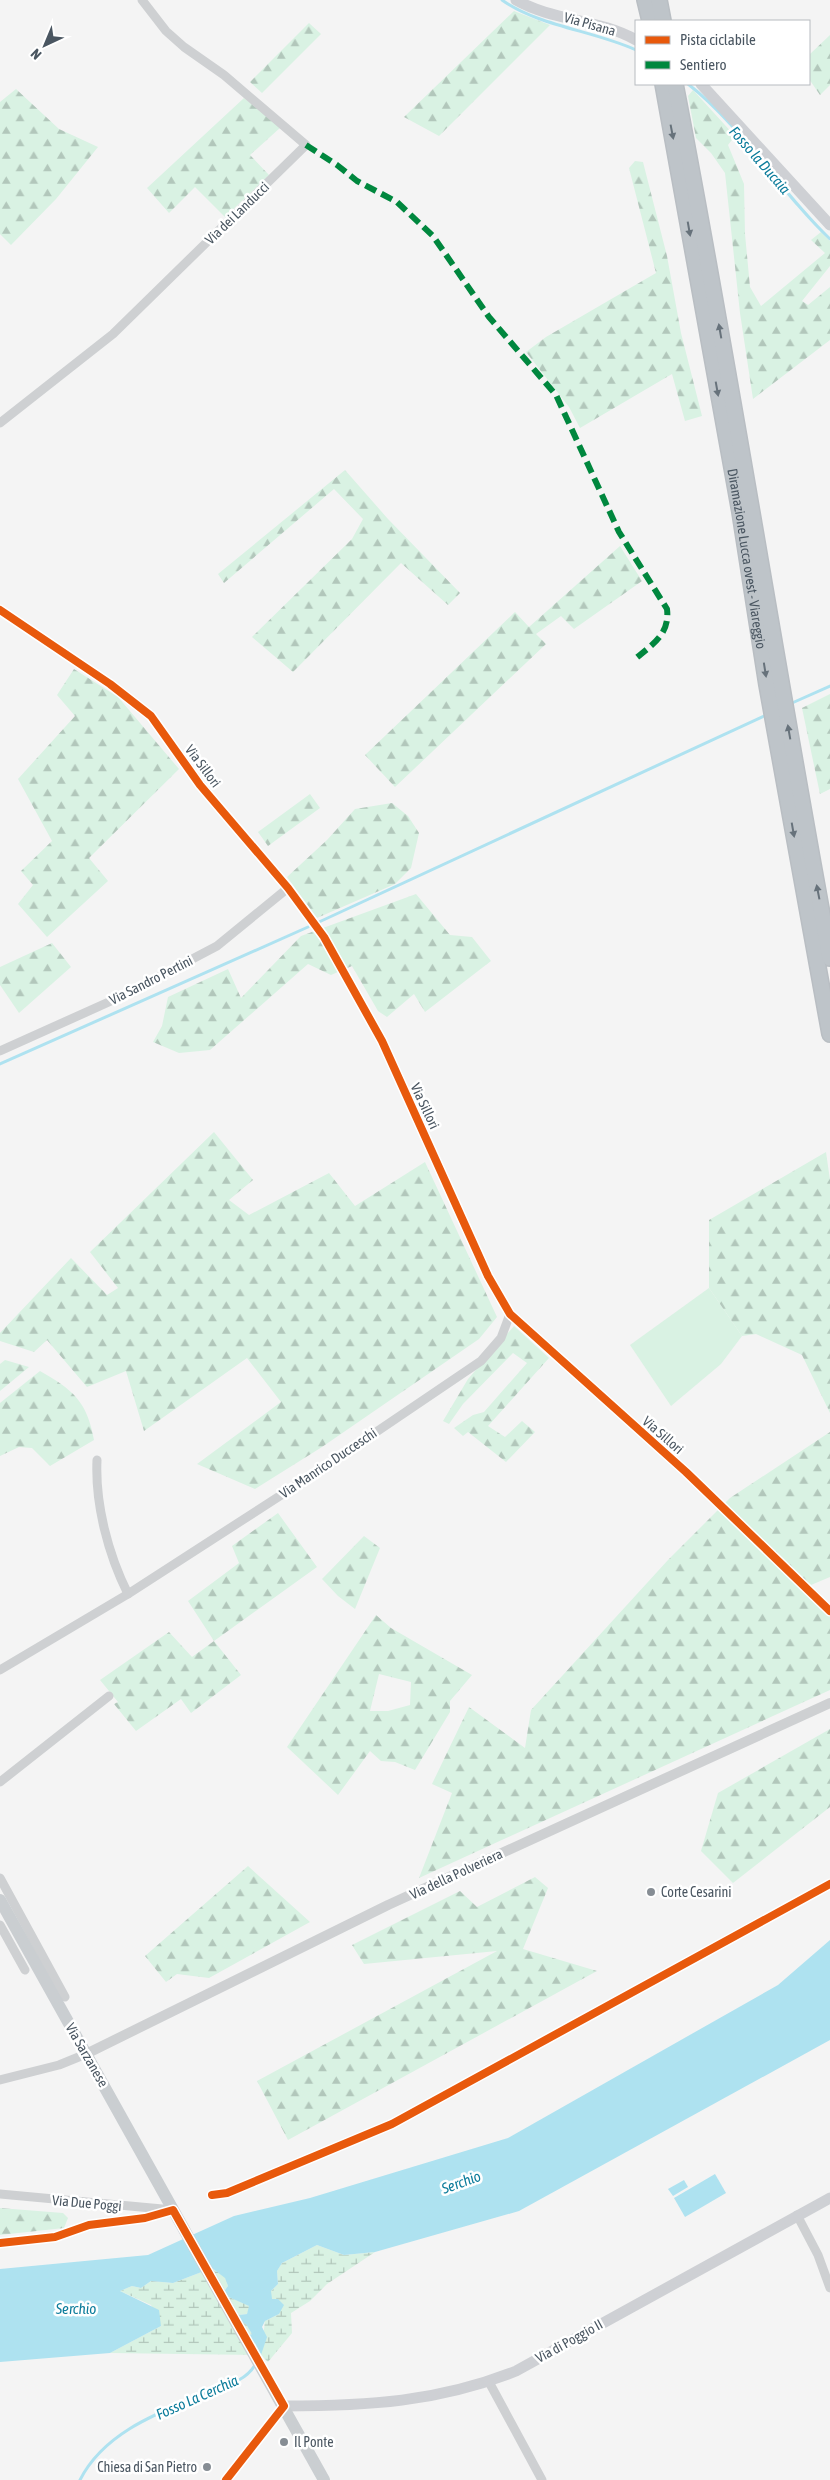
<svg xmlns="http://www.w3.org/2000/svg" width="830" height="2480" viewBox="0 0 830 2480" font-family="'Asap Condensed',sans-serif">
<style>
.green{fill:#d9f2e3}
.forest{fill:url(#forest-firs);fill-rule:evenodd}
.wetland{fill:url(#wetland-marsh)}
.water{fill:#aee2f0}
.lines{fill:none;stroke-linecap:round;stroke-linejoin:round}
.stream{stroke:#aee2f0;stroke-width:3}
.motorway-casing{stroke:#b9bec3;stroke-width:18}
.minor{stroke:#ced0d2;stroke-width:9}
.tertiary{stroke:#ced0d2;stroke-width:10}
.secondary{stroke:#ced0d4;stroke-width:11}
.primary{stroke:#caced1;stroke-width:12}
.motorway{stroke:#bec4c9;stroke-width:15}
.quiet{stroke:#00873e;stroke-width:6;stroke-dasharray:12 6;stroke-linecap:butt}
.cycleway-casing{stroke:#fff;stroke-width:11}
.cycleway{stroke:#e8590c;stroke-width:8}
.oneway{fill:#67727b}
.poi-dot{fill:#868d94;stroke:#fff;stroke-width:2}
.labels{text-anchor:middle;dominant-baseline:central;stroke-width:5;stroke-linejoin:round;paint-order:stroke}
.street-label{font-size:14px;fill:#4a5661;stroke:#fff}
.poi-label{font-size:14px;fill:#4a5661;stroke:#fff;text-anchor:start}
.water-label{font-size:15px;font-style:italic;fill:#0c7c9b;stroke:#fff}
</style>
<defs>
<pattern id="forest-firs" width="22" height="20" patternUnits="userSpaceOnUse" patternTransform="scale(1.25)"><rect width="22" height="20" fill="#d9f2e3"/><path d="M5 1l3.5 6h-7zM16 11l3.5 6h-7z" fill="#b2c7bb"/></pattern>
<pattern id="wetland-marsh" width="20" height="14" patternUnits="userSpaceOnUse" patternTransform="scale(1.25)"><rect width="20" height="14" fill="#d9f2e3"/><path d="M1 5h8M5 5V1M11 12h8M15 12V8" fill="none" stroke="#b2c7bb"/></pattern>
</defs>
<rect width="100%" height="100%" fill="#f4f4f4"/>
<path class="green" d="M709 1288 742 1336 721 1364 671 1406 630 1345Z"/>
<g class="forest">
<path d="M514 11 550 25 439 136 404 117Z"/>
<path d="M309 23 321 34 262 93 250 82Z"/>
<path d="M830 35V85L820 95 809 79V55Z"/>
<path d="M16 89 59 129 98 147 56 199 11 245 0 234V102Z"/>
<path d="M693 90 735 136 728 145 744 184 745 234 750 287 761 306 825 253 811 240 821 232 830 241V266L802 301 808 305 830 287V340L753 399 740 313 725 173 711 153 696 138 688 96Z"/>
<path d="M244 98 281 127 250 155 269 175 225 217 195 187 169 213 147 188Z"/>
<path d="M635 161 643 162 667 256 681 333 702 416 685 421 672 374 580 428 569 407 526 352 546 337 656 273 629 168Z"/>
<path d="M345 470 388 519 460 593 448 605 401 563 293 672 252 637 352 539 363 519 334 489 224 583 218 574Z"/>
<path d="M620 546 642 581 574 629 561 616 536 634 546 644 395 787 365 755 515 612 529 627Z"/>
<path d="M74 669 118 697 179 769 89 858 108 881 47 937 18 904 33 885 21 871 52 841 18 779 75 716 57 695Z"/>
<path d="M830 694V789L820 794 802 708Z"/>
<path d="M310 794 320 808 268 846 258 832Z"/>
<path d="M392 803 408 816 419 833 411 868 395 884 317 918 287 877 327 840 355 809Z"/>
<path d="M416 894 450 935 472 937 491 961 425 1012 414 994 387 1017 378 1011 352 966 331 975 308 964 210 1050 179 1053 153 1042 162 1026 168 997 228 969 241 998 301 936Z"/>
<path d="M52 943 71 967 19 1013 0 985V967Z"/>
<path d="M214 1132 253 1180 229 1200 249 1215 329 1173 355 1206 425 1162 497 1317 479 1339 322 1447 255 1489 197 1464 281 1402 247 1358 144 1431 126 1371 87 1387 47 1340 34 1352 0 1341V1333L71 1258 107 1295 118 1288 90 1252Z"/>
<path d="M826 1152 830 1180V1413L802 1355 756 1334 742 1336 709 1288V1220Z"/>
<path d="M514 1326 549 1358 488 1426 505 1437 522 1421 535 1432 506 1462 468 1432 463 1436 454 1428 473 1415 484 1412 527 1363 513 1353 463 1404 449 1424 443 1421 468 1379Z"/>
<path d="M5 1360 29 1367 0 1391V1364Z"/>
<path d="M40 1371C73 1390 87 1401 94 1440L50 1466 32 1448 19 1447 0 1456V1403Z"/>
<path d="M830 1432V1577L811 1585 830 1604V1690L419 1878 452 1793 432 1784 469 1707 525 1748 531 1710 668 1560 730 1498Z"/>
<path d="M278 1513 317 1567 214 1641 241 1675 191 1713 181 1699 136 1731 114 1704 118 1702 100 1680 169 1632 192 1657 214 1641 188 1601 239 1563 232 1546Z"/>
<path d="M364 1536 380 1548 355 1609 338 1596 322 1579Z"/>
<path d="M376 1615 391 1628 472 1675 450 1701V1712L415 1770 395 1762 381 1761 370 1751 338 1795 287 1747ZM379 1674 411 1682 410 1705 388 1711H370Z"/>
<path d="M830 1729V1807L733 1883 701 1851 718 1793Z"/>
<path d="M248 1866 310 1922 209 1978 177 1974 166 1982 145 1956Z"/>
<path d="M535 1877 548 1888 523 1949 597 1971 288 2140 257 2081 497 1951 364 1964 352 1945 460 1891 477 1907Z"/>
<path d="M0 2208 63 2213 68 2218 64 2228 0 2235Z"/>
</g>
<path class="wetland" d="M317 2245 344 2255 375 2252 327 2284 310 2301 291 2313 292 2333 268 2362 261 2355 110 2353 161 2326 151 2305 120 2291 132 2286 141 2288 151 2281 173 2283 212 2268 225 2277 228 2286 222 2294 250 2306 247 2314 232 2316 240 2322 246 2323 252 2334 242 2339 255 2342 261 2354 265 2321 279 2314 271 2299V2291L278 2284 277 2271 282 2263Z"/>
<g class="water">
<path d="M830 1940V2040L519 2211 375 2252 344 2255 317 2245 282 2263 277 2271 278 2284 271 2291 272 2299H278L284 2305 279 2314 265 2321 262 2327 267 2337 261 2355 255 2343 247 2347 241 2339 252 2334 246 2324 240 2322 231 2316 247 2314 249 2306 222 2294 228 2286 225 2278 212 2268 173 2283 151 2281 141 2288 132 2286 120 2291 159 2310 161 2326 110 2353 0 2362V2269L148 2255 234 2216 310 2198 508 2138 778 1985Z"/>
<path d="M715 2174 726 2193 685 2217 674 2198Z"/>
<path d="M684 2180 688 2187 673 2196 668 2189Z"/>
</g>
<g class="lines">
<g class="stream">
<path d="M502 0C538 26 595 31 636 50"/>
<path d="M688 84C743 127 779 191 830 239"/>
<path d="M792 703 830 686"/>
<path d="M319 922 764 716"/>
<path d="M0 1064 308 927"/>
<path d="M80 2480C104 2432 160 2412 206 2393 224 2386 245 2382 255 2365"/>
</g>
<defs>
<g id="motorway">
<path d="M645 0 650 21"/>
<path d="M659 0 663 21"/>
<path id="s1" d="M663 84 740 512 767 685 830 1034"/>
<path d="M675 84C731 374 776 667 830 958"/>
</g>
</defs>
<use href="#motorway" class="motorway-casing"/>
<g class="minor">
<path d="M0 423 113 334 306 145 224 75 184 47 166 31 142 0"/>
<path d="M0 610 110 684 151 716 200 785 288 888 324 937 382 1041 488 1276 510 1314 686 1472 830 1611"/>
<path d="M0 1051 122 996 217 946 288 888"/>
<path d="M97 1460C95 1504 108 1554 128 1594"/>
<path d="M0 1670 128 1594 323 1468 481 1361 501 1338 510 1314"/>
<path d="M0 1782 109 1696"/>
<path d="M0 1878 65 1997"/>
<path d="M0 1925 25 1970"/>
<path d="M0 2080 59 2065 86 2054"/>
<path d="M0 2194 173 2210"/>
<path d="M797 2215 818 2255 830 2288"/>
<path d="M489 2382 542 2480"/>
<path d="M226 2480 284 2406"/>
</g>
<path class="tertiary" d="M86 2054 388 1905 830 1703"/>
<g class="secondary">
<path d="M516 0C553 21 599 19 636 40"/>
<path d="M701 84 830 225"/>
<path d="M284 2406C367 2406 438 2402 516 2371L830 2198"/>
</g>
<path class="primary" d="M0 1900 324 2480"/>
<use href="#motorway" class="motorway"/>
<path class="quiet" d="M306 145 337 165 357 181 397 202 433 236 489 317 556 395 619 532 667 609C670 634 653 644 635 659"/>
<defs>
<g id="cycleway">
<path d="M0 610 110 684 151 716 200 785 288 888 324 937 382 1041 488 1276 510 1314 686 1472 830 1611"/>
<path d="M212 2195 227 2193 392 2124 830 1884"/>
<path d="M0 2243 55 2237 89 2225 145 2218 173 2210 284 2406 226 2480"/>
</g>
</defs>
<use href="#cycleway" class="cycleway-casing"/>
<use href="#cycleway" class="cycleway"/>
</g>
<defs><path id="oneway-solid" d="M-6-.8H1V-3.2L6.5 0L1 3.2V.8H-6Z" transform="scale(1.25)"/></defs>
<g class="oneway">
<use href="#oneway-solid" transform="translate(672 132) rotate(79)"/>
<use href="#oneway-solid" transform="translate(689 229) rotate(80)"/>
<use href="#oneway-solid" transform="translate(720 331) rotate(-100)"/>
<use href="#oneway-solid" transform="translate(717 389) rotate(80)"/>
<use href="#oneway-solid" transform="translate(765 670) rotate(81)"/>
<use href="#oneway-solid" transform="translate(789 732) rotate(-100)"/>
<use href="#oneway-solid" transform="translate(793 830) rotate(80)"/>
<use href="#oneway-solid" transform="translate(818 892) rotate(-101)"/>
</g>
<g class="poi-dot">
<circle cx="651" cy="1892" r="5"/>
<circle cx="284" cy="2442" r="5"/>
<circle cx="207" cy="2467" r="5"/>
</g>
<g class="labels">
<g class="street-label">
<text transform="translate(590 24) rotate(16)">Via Pisana</text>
<text transform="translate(237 213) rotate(-44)">Via dei Landucci</text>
<text stroke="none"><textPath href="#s1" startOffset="482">Diramazione Lucca ovest - Viareggio</textPath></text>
<text transform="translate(203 766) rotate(53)">Via Sillori</text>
<text transform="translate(151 980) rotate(-27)">Via Sandro Pertini</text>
<text transform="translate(425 1106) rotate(65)">Via Sillori</text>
<text transform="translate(663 1435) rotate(41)">Via Sillori</text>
<text transform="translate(328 1463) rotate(-34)">Via Manrico Ducceschi</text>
<text transform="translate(456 1874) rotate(-25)">Via della Polveriera</text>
<text transform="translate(87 2055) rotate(60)">Via Sarzanese</text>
<text transform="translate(87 2203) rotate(5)">Via Due Poggi</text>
<text transform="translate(569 2341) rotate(-29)">Via di Poggio II</text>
</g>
<g class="poi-label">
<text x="661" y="1892">Corte Cesarini</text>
<text x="294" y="2442">Il Ponte</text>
<text x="197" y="2467" text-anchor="end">Chiesa di San Pietro</text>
</g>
<g class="water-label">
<text transform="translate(760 160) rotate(49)">Fosso la Ducaia</text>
<text transform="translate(461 2182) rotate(-20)">Serchio</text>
<text x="76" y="2308">Serchio</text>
<text transform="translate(197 2397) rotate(-24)">Fosso La Cerchia</text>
</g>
</g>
<rect x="635" y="20" width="175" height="65" fill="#ffffff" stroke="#b7bbc0"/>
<rect x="645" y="36" width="25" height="8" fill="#e8590c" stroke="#b7bbc0"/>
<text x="680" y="45" font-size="15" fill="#4a5661">Pista ciclabile</text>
<rect x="645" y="61" width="25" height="8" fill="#00873e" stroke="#b7bbc0"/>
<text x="680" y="70" font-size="15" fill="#4a5661">Sentiero</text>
<g transform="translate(45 45) rotate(224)" stroke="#ffffff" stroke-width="4" paint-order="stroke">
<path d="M0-4L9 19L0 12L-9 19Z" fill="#4a5661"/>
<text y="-8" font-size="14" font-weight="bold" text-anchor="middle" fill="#4a5661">N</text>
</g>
</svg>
